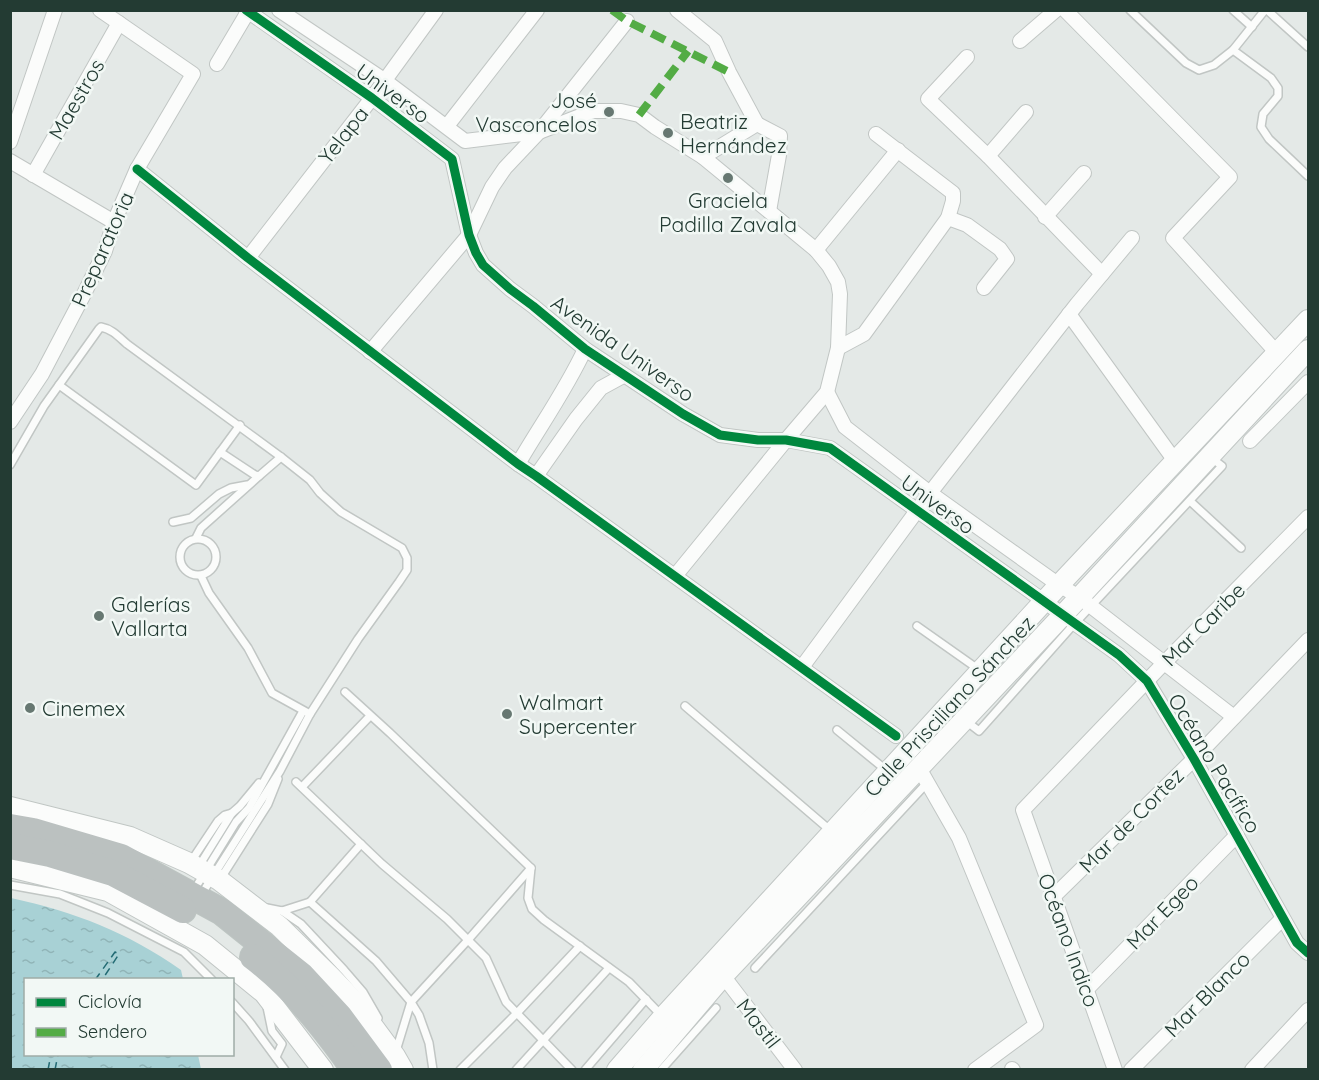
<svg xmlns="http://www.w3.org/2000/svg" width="1319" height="1080" viewBox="0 0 1319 1080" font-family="Quicksand,sans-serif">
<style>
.water{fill:url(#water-ripples)}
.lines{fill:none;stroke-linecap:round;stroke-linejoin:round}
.ferry{stroke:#226a73;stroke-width:1.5;stroke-dasharray:8 6;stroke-linecap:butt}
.lane-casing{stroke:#c1c6c4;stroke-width:10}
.street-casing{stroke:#c1c6c4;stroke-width:16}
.secondary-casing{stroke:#c0c6c4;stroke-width:22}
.highway-casing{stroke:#bdc5c2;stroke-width:28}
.lane{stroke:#fbfcfb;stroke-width:7}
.street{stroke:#fbfcfb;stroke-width:14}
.secondary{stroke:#fbfcfb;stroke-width:20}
.highway{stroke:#bbc1c0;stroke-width:26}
.quiet{stroke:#53ac45;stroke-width:8;stroke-dasharray:15 8;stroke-linecap:butt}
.cycleway-casing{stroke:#f2f8f5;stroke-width:13}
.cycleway{stroke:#00873e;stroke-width:9}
.poi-dot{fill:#677872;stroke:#f2f8f5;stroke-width:2}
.labels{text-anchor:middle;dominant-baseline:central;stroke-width:5;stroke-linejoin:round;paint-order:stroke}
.street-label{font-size:21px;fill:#233b33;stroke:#f2f8f5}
.poi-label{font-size:21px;fill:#233b33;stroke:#f2f8f5;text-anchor:start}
</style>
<defs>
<pattern id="water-ripples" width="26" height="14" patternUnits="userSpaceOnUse" patternTransform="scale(1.5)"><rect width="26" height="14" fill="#a8d1d5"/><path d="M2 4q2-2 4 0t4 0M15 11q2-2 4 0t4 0" fill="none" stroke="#90b4b7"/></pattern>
</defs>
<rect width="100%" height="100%" fill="#e4e9e7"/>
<path class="water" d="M11 898C75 912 127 932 181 970L183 979 26 980V1054L198 1055 201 1069H11Z"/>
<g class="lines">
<g class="ferry">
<path d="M95 980 115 952 119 954 102 980"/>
<path d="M48 1070 51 1054"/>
<path d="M55 1070 58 1054"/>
</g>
<defs>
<g id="lane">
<path d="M1130 10 1186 63 1199 70 1214 65 1233 50 1265 10"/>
<path d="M1233 10 1252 27"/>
<path d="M1267 10 1308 47"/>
<path d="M1233 50 1271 78 1278 88V96L1263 114 1261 127 1269 139 1308 176"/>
<path d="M59 385 196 485 240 425"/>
<path d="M220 452 255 475 259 476 281 457"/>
<path d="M10 465 44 406 99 329 101 327C112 329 119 337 127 344L281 457 310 480 320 493 341 512 402 548 407 558V570L399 582 358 639 310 714 272 693 248 648 209 593 201 576"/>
<path d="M1190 501 1241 548"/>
<path d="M173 522 191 518 219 494 231 488 247 485"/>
<path d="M196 538 201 528 259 476"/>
<circle cx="198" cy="557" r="18"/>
<path d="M917 626 978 669"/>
<path d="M345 692 390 733 531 868 528 898 532 909 544 920 629 982 662 1016"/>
<path d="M685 706 831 831"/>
<path d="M966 721 979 731 1075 623 1222 466 1210 457"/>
<path d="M837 730 886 770"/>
<path d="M296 782 382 864 447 919 486 958 506 1002 572 1070"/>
<path d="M302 787 370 716"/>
<path d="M361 844 310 902 376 961 411 1002 419 1015 429 1043 433 1070"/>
<path d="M190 863 218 821 225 815 232 813"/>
<path d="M199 866 232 813 240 806 259 783"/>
<path d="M221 878 268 804 278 779"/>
<path d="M10 885 60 894 108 913 184 952 212 980"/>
<path d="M194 890 236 822 249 808 303 711"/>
<path d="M201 895 280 771 310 714"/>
<path d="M267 908 282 911 310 902"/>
<path d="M282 911 301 924 344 970 363 992 378 1018"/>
<path d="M755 968 927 783"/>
<path d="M232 1002 249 1021 285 1070"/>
<path d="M267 1007 272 1031 282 1044 276 1057"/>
<path d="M396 1051 411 1002 468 940 531 868"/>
<path d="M460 1070 517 1013 580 946"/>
<path d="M516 1070 609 968"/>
<path d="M585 1070 646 999"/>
<path d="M661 1070 716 1008"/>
</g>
<g id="street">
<path d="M246 10 372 98 452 159 469 235 476 253 483 265 510 289 533 306 585 349 683 414 720 435 758 440H786L830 448 1119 655 1147 681 1194 759 1297 943 1308 953"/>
<path d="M279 10 384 80 465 141 539 132 593 111H621L639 115 655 127 703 157 816 250 829 266 838 282 840 294 838 348 827 392 786 440 675 576"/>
<path d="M677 10 715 41 729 72 757 124 703 157"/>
<path d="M1065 10 1230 177 1173 238 1277 353"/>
<path d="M1020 41 1056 10"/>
<path d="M967 57 928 99 988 156 1102 274"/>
<path d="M217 64 249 10"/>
<path d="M757 124 780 136 779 155 769 211"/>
<path d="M447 126 537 10"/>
<path d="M10 142 55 10"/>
<path d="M988 156 1026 112"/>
<path d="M10 161 114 222"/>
<path d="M137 169 248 258 518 464 536 476 896 736"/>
<path d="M33 175 119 23"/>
<path d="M1045 217 1084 173"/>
<path d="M948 218 967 225 1000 249 1007 259 984 288"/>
<path d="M816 250 898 150"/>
<path d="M248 258 372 98 436 10"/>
<path d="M1069 314 1175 461"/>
<path d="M838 348 864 334 948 218 953 201V193L876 134"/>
<path d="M370 352 469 235 492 187 505 168 539 132 627 21"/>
<path d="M827 392 845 427 930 493 1059 585 1079 597 1234 717"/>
<path d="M10 422 42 374 84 294 105 251 114 222 137 169 193 74 100 10"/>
<path d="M1250 441 1308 382"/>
<path d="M518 464C540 426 566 390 585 349"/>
<path d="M536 476 576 419 601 388 623 376"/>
<path d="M802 667 930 493 1077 304 1132 238"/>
<path d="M919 768 959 838 1036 1025 975 1070"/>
<path d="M1053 897 1194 759 1308 640"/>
<path d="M718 969 795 1070"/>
<path d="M1087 989 1237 835"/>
<path d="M1012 1069 1013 1070"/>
<path d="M1115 1070 1023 810 1165 662 1308 517"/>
<path d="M1131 1070 1282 919"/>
<path d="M1252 1070 1308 1010"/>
</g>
<g id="secondary">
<path d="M10 807 130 837 189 863 219 880 279 926 332 978 355 1002 395 1056 403 1070"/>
<path d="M10 867 108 891 205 945 264 993 323 1070"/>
<path d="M617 1070 663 1017 1059 585 1308 320"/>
<path d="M643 1070 723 976 1063 615 1308 350"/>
</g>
<g id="highway">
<path d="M10 827 33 831 121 857 222 912 302 976 339 1016 379 1070"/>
<path d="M10 846 50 854 113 873 183 910"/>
<path d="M253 957C294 988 325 1028 355 1070"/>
</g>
</defs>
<use href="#lane" class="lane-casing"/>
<use href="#street" class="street-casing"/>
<use href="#secondary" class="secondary-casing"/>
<use href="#highway" class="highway-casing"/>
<use href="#lane" class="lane"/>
<use href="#street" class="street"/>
<use href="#secondary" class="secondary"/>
<use href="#highway" class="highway"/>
<g class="quiet">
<path d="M612 10 627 21 729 72"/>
<path d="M639 115 688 51"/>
</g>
<defs>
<g id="cycleway">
<path d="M246 10 372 98 452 159 469 235 476 253 483 265 510 289 533 306 585 349 683 414 720 435 758 440H786L830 448 1119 655 1147 681 1194 759 1297 943 1308 953"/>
<path d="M137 169 248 258 518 464 536 476 896 736"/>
</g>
</defs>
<use href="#cycleway" class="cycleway-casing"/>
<use href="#cycleway" class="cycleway"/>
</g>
<g class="poi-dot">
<circle cx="609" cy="112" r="6"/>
<circle cx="668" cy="133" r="6"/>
<circle cx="728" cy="178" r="6"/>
<circle cx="99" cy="616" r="6"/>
<circle cx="30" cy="708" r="6"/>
<circle cx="507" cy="714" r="6"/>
</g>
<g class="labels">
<g class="street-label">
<text transform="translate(393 93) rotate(36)">Universo</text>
<text transform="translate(76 99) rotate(-60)">Maestros</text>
<text transform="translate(343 135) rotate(-52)">Yelapa</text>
<text transform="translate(102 249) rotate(-66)">Preparatoria</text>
<text transform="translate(623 348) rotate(35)">Avenida Universo</text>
<text transform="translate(938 504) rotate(36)">Universo</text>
<text transform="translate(1203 624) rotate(-45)">Mar Caribe</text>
<text transform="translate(949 706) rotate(-47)">Calle Prisciliano Sánchez</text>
<text transform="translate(1215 763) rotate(59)">Océano Pacífico</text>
<text transform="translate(1131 820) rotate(-45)">Mar de Cortez</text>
<text transform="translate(1162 912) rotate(-46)">Mar Egeo</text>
<text transform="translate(1069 940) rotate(70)">Océano Indico</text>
<text transform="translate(1207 994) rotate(-45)">Mar Blanco</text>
<text transform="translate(759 1023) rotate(52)">Mastil</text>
</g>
<g class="poi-label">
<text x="597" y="100" text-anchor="end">José<tspan x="597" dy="24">Vasconcelos</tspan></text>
<text x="680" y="121">Beatriz<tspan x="680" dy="24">Hernández</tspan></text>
<text x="728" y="200" text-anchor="middle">Graciela<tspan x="728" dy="24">Padilla Zavala</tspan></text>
<text x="111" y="604">Galerías<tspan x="111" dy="24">Vallarta</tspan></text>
<text x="519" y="702">Walmart<tspan x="519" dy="24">Supercenter</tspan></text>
<text x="42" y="708">Cinemex</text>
</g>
</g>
<rect width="1319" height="1080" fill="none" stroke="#233b33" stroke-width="24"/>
<rect x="24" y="978" width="210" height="78" fill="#f2f8f5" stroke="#9faca7" stroke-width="1.5"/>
<rect x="36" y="998" width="30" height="9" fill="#00873e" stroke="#9faca7" stroke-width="1.5"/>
<text x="78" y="1008" font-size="18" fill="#233b33">Ciclovía</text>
<rect x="36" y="1028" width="30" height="9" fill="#53ac45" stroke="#9faca7" stroke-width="1.5"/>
<text x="78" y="1038" font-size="18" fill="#233b33">Sendero</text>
</svg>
